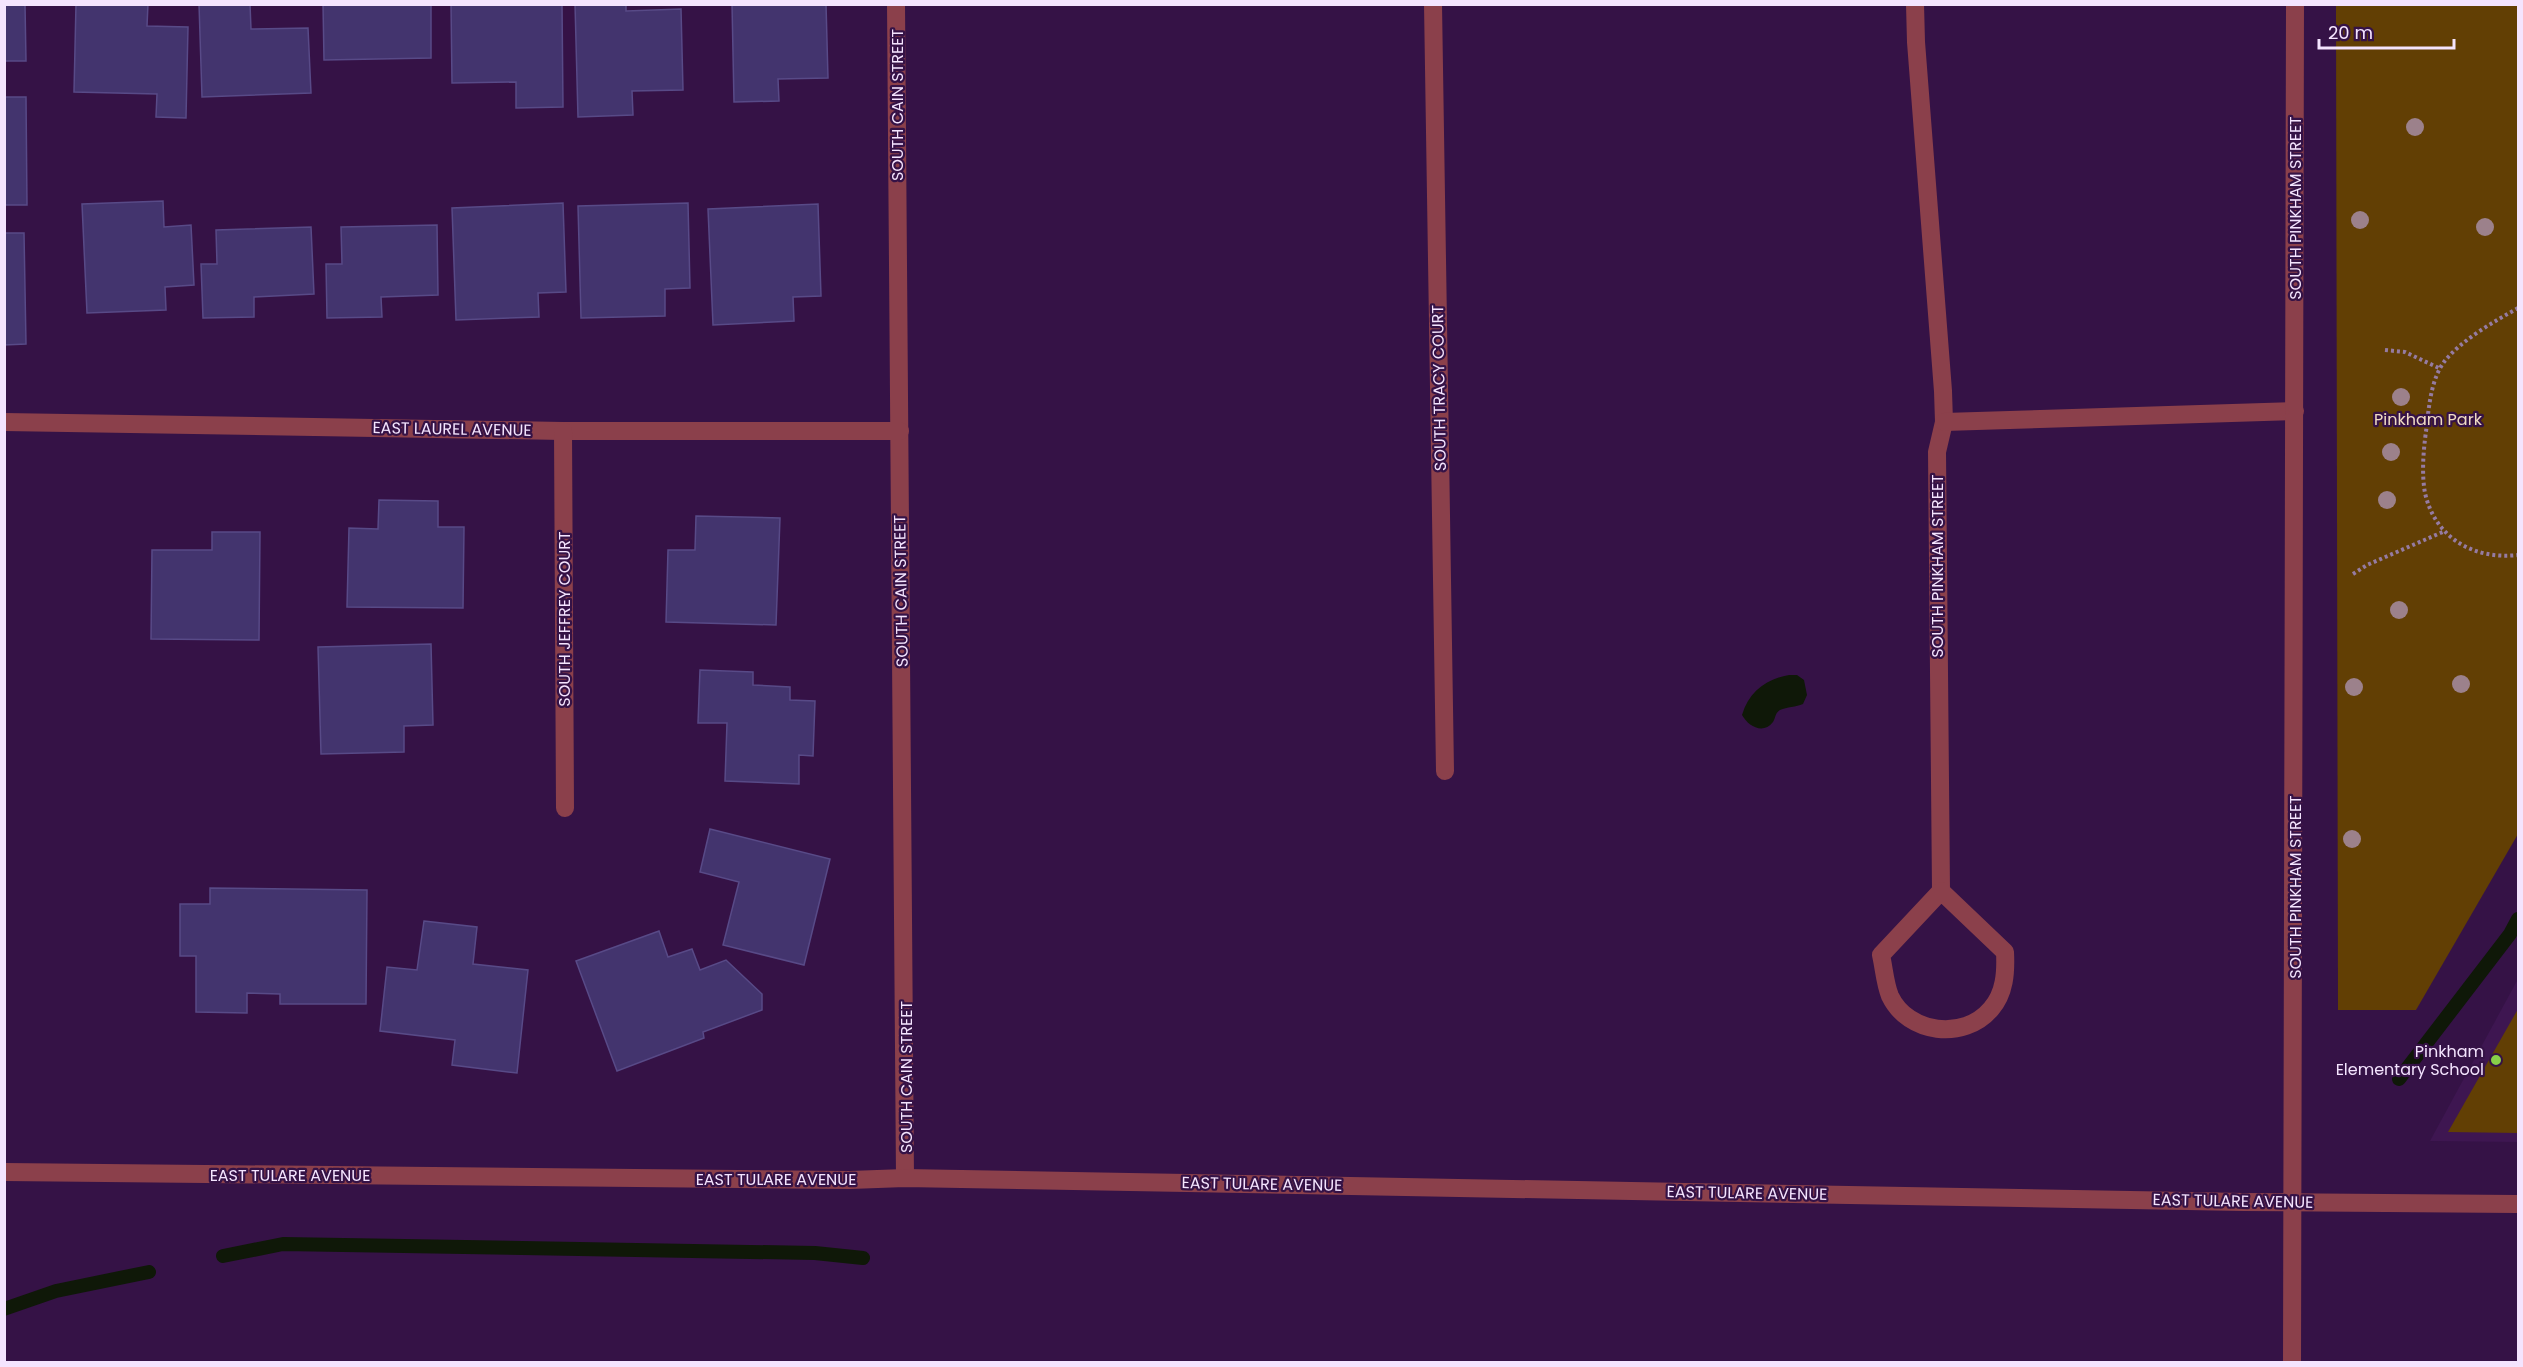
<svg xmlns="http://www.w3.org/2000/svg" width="2523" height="1367" viewBox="0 0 2523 1367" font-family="Poppins,sans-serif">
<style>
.built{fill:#3e1651}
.green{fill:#623f04}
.water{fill:#0f1808}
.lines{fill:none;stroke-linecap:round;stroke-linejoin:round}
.stream{stroke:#0f1808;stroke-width:14}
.building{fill:#43346e;stroke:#584a87;stroke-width:1.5}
.path{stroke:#957ba2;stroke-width:4;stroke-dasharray:3 3;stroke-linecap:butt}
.minor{stroke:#8b404b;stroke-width:18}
.tertiary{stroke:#8b404b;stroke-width:18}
.tree{fill:#9c818b}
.poi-dot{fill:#88cf49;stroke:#351246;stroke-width:2}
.labels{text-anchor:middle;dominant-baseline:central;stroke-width:4.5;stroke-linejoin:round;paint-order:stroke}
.street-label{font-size:16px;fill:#f4e4fe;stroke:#351246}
.park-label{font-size:16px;fill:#f0dcc3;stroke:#351246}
.poi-label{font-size:16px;fill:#f4e4fe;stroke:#351246;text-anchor:end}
</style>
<rect width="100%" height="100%" fill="#351246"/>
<path class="built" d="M2518 979V1142L2430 1141Z"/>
<g class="green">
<path d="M2336 5H2518V834L2416 1010H2338Z"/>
<path d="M2518 1009V1133L2448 1132Z"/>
</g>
<path class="water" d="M1789 675H1797L1804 680 1807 695 1803 704C1796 707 1787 707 1780 710 1775 713 1776 717 1773 722 1763 735 1748 726 1742 715 1749 692 1766 679 1789 675Z"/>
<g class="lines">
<g class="stream">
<path d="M2399 1079 2510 934 2518 919"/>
<path d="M223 1256 283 1244 815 1253 863 1258"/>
<path d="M4 1309 56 1291 149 1272"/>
</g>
</g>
<g class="building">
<path d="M4 4H25L26 61H4Z"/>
<path d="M76 4H148L147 26 188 27 186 118 156 117 157 94 74 92Z"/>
<path d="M199 4H250L251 29 308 28 311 93 202 97Z"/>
<path d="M323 4H431V58L324 60Z"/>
<path d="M451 4H562L563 107 516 108V82L452 83Z"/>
<path d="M575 4H626V11L681 9 683 90 632 91 633 115 578 117Z"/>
<path d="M732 4H826L828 78 778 79 779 101 734 102Z"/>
<path d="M4 97H26L27 205H4Z"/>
<path d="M163 201 164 227 191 225 194 285 165 287 166 310 87 313 82 204Z"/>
<path d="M563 203 566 292 538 293 539 317 456 320 452 208Z"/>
<path d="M688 203 690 288 665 289V316L581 318 578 206Z"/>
<path d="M818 204 821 296 793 297 794 321 713 325 708 209Z"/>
<path d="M437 225 438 295 381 297 382 317 327 318 326 264H342L341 227Z"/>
<path d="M311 227 314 294 254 297V317L203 318 201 264H217L216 230Z"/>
<path d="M4 233H24L26 344 4 345Z"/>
<path d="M379 500 438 501V527H464L463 608 347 607 349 528 378 529Z"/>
<path d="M696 516 780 518 776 625 666 622 668 550H695Z"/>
<path d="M212 532H260L259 640 151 639 152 550H212Z"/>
<path d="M431 644 433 725 404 726V752L321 754 318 647Z"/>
<path d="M700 670 753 672V685L790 687V700L815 701 813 756 799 755V784L725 781 727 723H698Z"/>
<path d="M710 829 830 859 804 965 723 945 739 882 700 872Z"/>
<path d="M210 888 367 890 366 1004H280V994L247 993V1013L196 1012V956H180V904H210Z"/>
<path d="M424 921 477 927 473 964 528 970 517 1073 452 1065 455 1040 380 1031 387 967 417 970Z"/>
<path d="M659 931 668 957 692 949 700 970 726 960 762 994V1010L703 1032 704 1038 617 1071 576 961Z"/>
</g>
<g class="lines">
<g class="path">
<path d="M2518 308C2495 321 2461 340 2444 362 2432 378 2429 404 2427 424 2424 445 2421 471 2425 493 2435 538 2474 560 2518 555"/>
<path d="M2385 350 2405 352 2441 369"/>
<path d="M2353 574 2367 565 2445 531"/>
</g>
<g class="minor">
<path d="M896 4 905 1178"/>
<path d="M1433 4 1445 771"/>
<path d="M1915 4 1916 42 1943 391 1944 422 1937 452 1941 891"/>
<path d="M4 422 563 431H900"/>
<path d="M1944 422 2295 411"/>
<path d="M563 431 565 808"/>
<path d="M1941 891 2005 952C2006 972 2005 993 1991 1009 1964 1041 1908 1034 1890 996 1885 984 1884 968 1881 955Z"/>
</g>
<g class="tertiary">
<path d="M4 1172 850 1180 905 1178 2243 1202 2518 1204"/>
<path d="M2292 1362 2295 4"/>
</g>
</g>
<g class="tree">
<circle cx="2415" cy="127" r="9"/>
<circle cx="2360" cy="220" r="9"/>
<circle cx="2485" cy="227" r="9"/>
<circle cx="2401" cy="397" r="9"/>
<circle cx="2391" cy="452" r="9"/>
<circle cx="2387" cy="500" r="9"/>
<circle cx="2399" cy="610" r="9"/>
<circle cx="2461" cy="684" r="9"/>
<circle cx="2354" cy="687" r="9"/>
<circle cx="2352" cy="839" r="9"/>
</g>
<circle class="poi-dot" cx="2496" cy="1060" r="6"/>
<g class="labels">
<g class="street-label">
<text transform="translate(897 105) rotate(-90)">SOUTH CAIN STREET</text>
<text transform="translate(2295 208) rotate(-90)">SOUTH PINKHAM STREET</text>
<text transform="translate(1439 388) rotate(-91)">SOUTH TRACY COURT</text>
<text transform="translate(452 429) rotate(1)">EAST LAUREL AVENUE</text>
<text transform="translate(1937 566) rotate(-90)">SOUTH PINKHAM STREET</text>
<text transform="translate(901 591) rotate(-91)">SOUTH CAIN STREET</text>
<text transform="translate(564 619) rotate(-90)">SOUTH JEFFREY COURT</text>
<text transform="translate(2295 887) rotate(-90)">SOUTH PINKHAM STREET</text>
<text transform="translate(906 1077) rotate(-90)">SOUTH CAIN STREET</text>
<text x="290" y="1175">EAST TULARE AVENUE</text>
<text x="776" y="1179">EAST TULARE AVENUE</text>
<text transform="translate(1262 1184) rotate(1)">EAST TULARE AVENUE</text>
<text transform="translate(1747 1193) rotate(1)">EAST TULARE AVENUE</text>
<text transform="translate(2233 1201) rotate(1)">EAST TULARE AVENUE</text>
</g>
<g class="park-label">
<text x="2428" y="419">Pinkham Park</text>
</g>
<g class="poi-label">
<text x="2484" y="1051">Pinkham<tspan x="2484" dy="18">Elementary School</tspan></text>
</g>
</g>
<rect width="2523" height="1367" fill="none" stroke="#f4e4fe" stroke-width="12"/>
<path d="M2319 39v9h135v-9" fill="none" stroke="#f4e4fe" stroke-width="3"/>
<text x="2328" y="39" font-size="18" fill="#f4e4fe" stroke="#351246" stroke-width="4.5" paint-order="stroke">20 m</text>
</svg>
